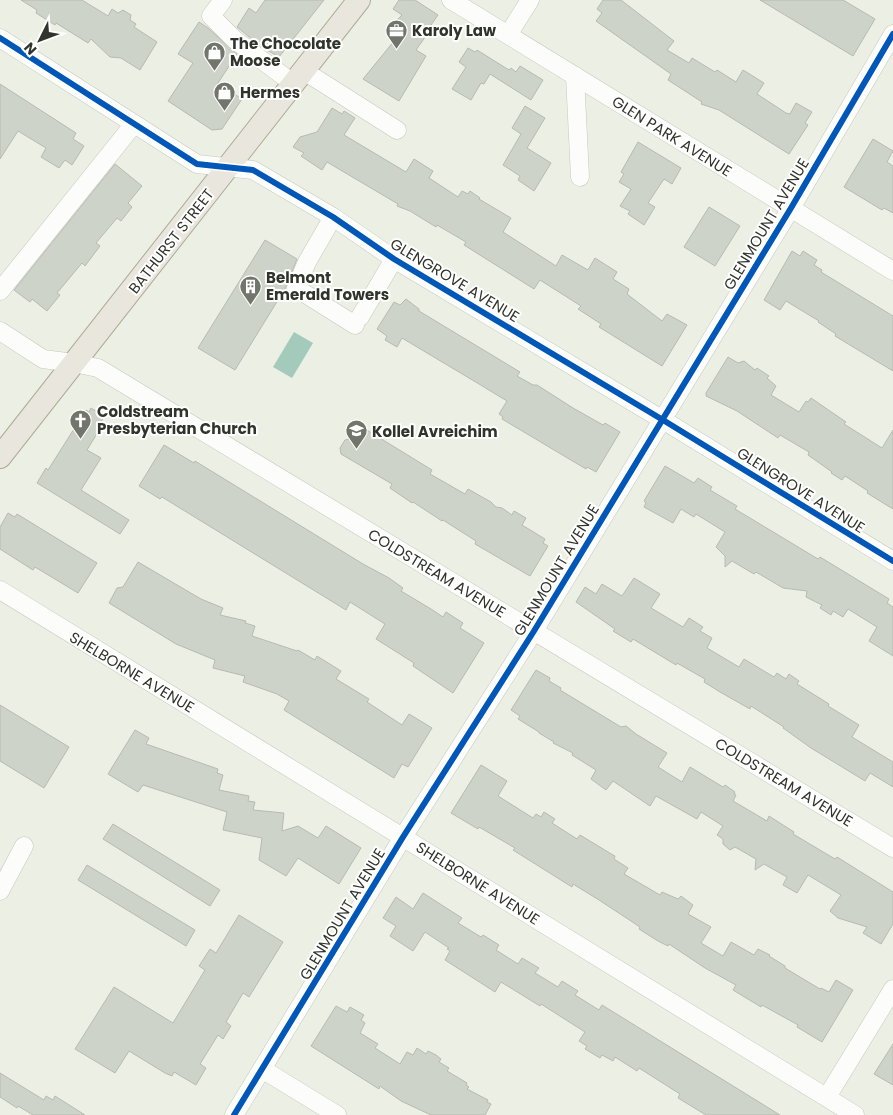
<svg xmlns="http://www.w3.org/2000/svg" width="893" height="1115" viewBox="0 0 893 1115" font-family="Poppins,sans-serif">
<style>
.water{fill:#a4cabb}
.building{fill:#ced3ca;stroke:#b6bbb2}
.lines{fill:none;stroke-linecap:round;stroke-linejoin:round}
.minor-casing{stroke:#c6c8be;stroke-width:19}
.major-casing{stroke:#adaa97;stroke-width:24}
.minor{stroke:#fcfdfb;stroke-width:18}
.major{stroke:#e9e6de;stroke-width:22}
.cycleway-casing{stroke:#fff;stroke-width:9}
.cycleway{stroke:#0057b8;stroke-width:6}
.labels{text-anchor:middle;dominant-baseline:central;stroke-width:4;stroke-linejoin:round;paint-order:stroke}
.poi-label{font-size:15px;font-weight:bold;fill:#31342b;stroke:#fff;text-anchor:start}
.street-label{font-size:15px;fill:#31342b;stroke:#fff}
</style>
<rect width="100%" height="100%" fill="#ecefe3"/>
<path class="water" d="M294 332 313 343 292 378 273 367Z"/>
<g class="building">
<path d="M21 0H82L108 16 112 9 118 13 123 10 131 15 130 20 136 24 134 27 157 42 140 70 121 58 110 57 91 39 88 43 56 23 55 25 36 13 37 10Z"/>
<path d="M265 0H324L279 57 260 46 237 27 249 8 256 13Z"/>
<path d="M399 0H415L438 15 426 32 428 33 416 50 426 56 399 101 363 79 403 30 393 24 402 15 393 9Z"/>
<path d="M603 0H621L674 41 667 50 689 63 692 58 715 72 717 70 736 82 743 70 764 83 757 94 786 113 790 114 796 103 812 112 805 123 808 125 789 154 719 110 701 104 702 102 668 80 671 74 596 21 602 13 597 9Z"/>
<path d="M760 0H843L875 19 853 56Z"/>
<path d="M199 22 208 28 237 54 218 83 242 99 222 129 212 130 168 101 193 63 178 54Z"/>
<path d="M468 48 475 52 477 50 509 70 511 68 516 72 520 66 543 80 531 100 490 74 484 84 481 83 471 100 452 89 466 67 459 62Z"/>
<path d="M0 84 76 133 73 139 84 146 72 165 65 160 59 168 41 157 46 148 18 131 0 159Z"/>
<path d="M525 106 545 118 527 148 551 163 534 191 518 180 520 176 503 165 521 134 512 128Z"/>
<path d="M332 108 342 114 344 111 355 118 344 135 406 172 414 159 433 171 429 178 458 197 462 191 468 194 470 191 480 198 479 199 511 218 503 232 556 266 562 255 588 270 595 258 617 272 613 279 629 289 627 294 662 321 667 314 687 325 662 366 599 327 601 324 578 309 581 306 540 280 534 289 464 245 466 242 437 225 436 227 410 211 397 206 398 204 327 162 322 170 301 156 304 153 293 147 300 137 317 132Z"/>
<path d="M873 139 893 151 887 162 893 166V213L884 208 882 210 844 187Z"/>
<path d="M638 142 681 168 672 184 664 179 648 203 655 207 644 225 628 214 630 211 620 206 631 189 619 182 624 174 621 172Z"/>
<path d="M115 164 142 186 128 203 132 207 121 221 117 218 96 243 100 246 85 266 82 263 57 293 60 295 47 311 32 299 30 302 14 290Z"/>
<path d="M709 207 740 226 715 266 684 247Z"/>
<path d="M265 240 297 259 286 287 235 370 198 348Z"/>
<path d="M792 251 800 256 803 251 817 260 814 265 822 270 821 272 893 316V371L835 336 836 334 818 322 819 321 786 301 780 310 764 300Z"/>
<path d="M406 299 419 309V311L520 372 517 376 533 385H537L573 408 603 425 605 423 620 432 596 472 587 467 586 469 502 419 503 417 499 414 507 401 479 384 402 338 397 347 385 340 387 336 377 329 394 302 400 305Z"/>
<path d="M728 357 738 363 744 361 755 370 757 368 769 376 767 378 776 386 771 395 799 412 806 401 808 402 811 398 846 422 844 424 882 448 893 430V509L867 493 868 491 845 476 842 480 831 473 832 472 808 455 809 452 780 435 778 438 737 411 706 396V393Z"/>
<path d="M91 408 104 416 99 426 101 427 87 450 101 458 81 490 129 520 120 534 37 483 46 468 48 470 86 410 89 412Z"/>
<path d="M357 424 432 470 430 474 465 494 468 489 491 502 496 507 502 508 512 515 514 511 526 518 522 525 545 539 543 543 548 546 530 576 475 544 476 541 443 520 442 521 413 502 412 503 390 488 392 484 341 454 340 448 345 440 349 439Z"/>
<path d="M164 445 194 463 195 461 363 564 389 578 403 588 401 591 431 609 443 617 446 612 463 623 460 628 484 643 453 693 413 666 414 663 376 639 385 624 350 602 346 610 162 497 160 499 139 486Z"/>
<path d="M665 466 694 483 698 478 712 487 710 490 737 506 735 509 818 559 820 557 889 599 887 603 893 607V656L869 641 877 627 848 609 843 617 833 611 831 615 820 608 822 605 806 597 807 591 783 588 756 572 754 574 732 561 725 567V556L716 547 725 532 696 514 694 517 681 509 673 523 644 507 646 503 644 501Z"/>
<path d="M8 513 15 517 17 514 97 563 78 593 35 567 33 570 0 549V527Z"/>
<path d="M138 562 201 599 223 608 220 615 246 621 245 623 255 626 252 636 297 651 298 650 315 660 317 656 341 671 336 679 369 699 367 702 402 725 409 714 432 728 408 767 402 764 394 778 284 710 289 701 277 694 243 682 245 676 213 668 215 660 176 644 109 603 117 588 123 587Z"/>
<path d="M634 578 660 594 651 608 683 627 689 618 703 627 700 631 712 638 707 648 739 667 744 659 774 677 777 673 786 679 789 674 799 681 797 684 829 704 828 706 859 725 852 737 893 762V787L870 773 865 781 811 748 783 728 784 727 751 706 750 709 720 692 704 682 705 679 677 663 676 665 633 639 631 642 613 631 615 629 576 602 585 587 596 594 602 584 622 596Z"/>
<path d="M536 670 550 678 549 681 561 688 560 690 621 727 626 726 636 734 667 753 658 767 682 782 690 767 723 787 725 785 735 792 734 794 736 795 733 801 767 821 769 816 794 832 793 834 835 859 837 857 893 892V924L881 944 863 933 867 927 838 918 830 911 841 895 808 875 797 893 783 885 787 877 764 864 755 870 756 859 735 847 730 850 723 844V839L717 835 723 826 701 812 697 819 656 796 650 806 613 781 606 790 591 779 596 770 572 755 573 753 553 743 554 742 539 733V732L518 719 520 716 511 710Z"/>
<path d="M0 705 69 747 44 788 0 761Z"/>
<path d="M135 730 149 738 146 744 218 769 217 773 223 775 219 790 249 796 248 801 255 802 253 810 284 813 282 831 298 826 318 838 326 826 361 848 339 884 298 858 286 876 259 860 262 838 223 830 227 812 143 785 138 792 108 774Z"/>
<path d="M481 765 507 781 498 796 533 818 536 814 541 817 544 812 555 819 552 823 577 839 580 835 613 855 615 856 614 859 628 868 624 874 660 895 662 892 678 899 681 896 693 905 688 914 711 927 701 943 723 956 731 942 754 955 758 949 770 955 769 956 785 966V968L820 989 821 988 829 992 836 980 853 990 822 1042 797 1027 798 1025 762 1005 761 1007 733 990 736 985 705 968 669 944 668 946 658 941 639 929 640 927 599 900 573 884 572 887 513 850 515 848 479 827 478 829 451 813Z"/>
<path d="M113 824 220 890 210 906 103 839Z"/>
<path d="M87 865 195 930 186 946 78 880Z"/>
<path d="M423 893 462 918 458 923 481 937 483 935 499 945 496 950 518 964 522 958 539 968 535 973 558 987 562 981 578 991 575 995 599 1010 602 1005 780 1115H706L678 1098 680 1094 639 1068 637 1071 615 1057 613 1061 602 1055 600 1058 585 1049 587 1046 579 1041 585 1032 541 1004 540 1006 501 982 495 992 445 960 450 951 447 949 449 948 425 932 413 951 390 936 396 926 383 918 396 897 413 909Z"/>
<path d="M239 915 283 942 249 997 243 993 226 1022 231 1026 223 1039 218 1035 200 1064 206 1068 196 1085 174 1072 172 1076 165 1073 129 1051 115 1073 75 1049 114 987 173 1023 205 970 199 966 210 949 216 953Z"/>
<path d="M336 1006 347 1012 350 1007 364 1015 361 1020 365 1023 360 1033 378 1044 375 1048 400 1064 407 1052 413 1055 417 1048 426 1054 428 1051 436 1055 441 1059 439 1062 449 1068 447 1071 467 1083 466 1085 469 1087 467 1089 488 1100 487 1102 491 1104 485 1115H431L401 1101 380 1086 379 1089 311 1046Z"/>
<path d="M893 1044V1085L874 1074Z"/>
<path d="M0 1073 44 1100 46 1096 53 1100 55 1096 85 1115H33L18 1106 17 1108 0 1097Z"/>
</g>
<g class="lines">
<defs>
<g id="minor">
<path d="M223 0 211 16 235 40 294 84"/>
<path d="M451 0 893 271"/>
<path d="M508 35 530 0"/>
<path d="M0 38 197 164 253 170 333 217 394 259 663 420 893 561"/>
<path d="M304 71 397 130"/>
<path d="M575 76 580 177"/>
<path d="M333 217 307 262 296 288 355 325"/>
<path d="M0 291 134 124"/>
<path d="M360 317 394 259"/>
<path d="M0 331 43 359 74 363 98 368 893 848"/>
<path d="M0 590 855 1115"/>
<path d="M0 891 24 846"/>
<path d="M262 1069 337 1115"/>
<path d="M827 1097 893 989"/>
<path d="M234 1115 403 837 534 631 791 208 893 34"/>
</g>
<path id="major" d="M0 457 359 0"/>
</defs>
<use href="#minor" class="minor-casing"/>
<use href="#major" class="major-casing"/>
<use href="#minor" class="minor"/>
<use href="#major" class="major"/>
<defs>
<g id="cycleway">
<path d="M0 38 197 164 253 170 333 217 394 259 663 420 893 561"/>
<path d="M234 1115 403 837 534 631 791 208 893 34"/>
</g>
</defs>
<use href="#cycleway" class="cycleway-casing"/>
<use href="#cycleway" class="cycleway"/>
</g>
<defs>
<symbol id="office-pin" viewBox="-11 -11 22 30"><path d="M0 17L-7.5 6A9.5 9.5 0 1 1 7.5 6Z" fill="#72756b" stroke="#fff"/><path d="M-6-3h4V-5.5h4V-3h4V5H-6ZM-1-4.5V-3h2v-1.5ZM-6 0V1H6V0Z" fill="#fff"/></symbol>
<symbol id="shop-pin" viewBox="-11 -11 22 30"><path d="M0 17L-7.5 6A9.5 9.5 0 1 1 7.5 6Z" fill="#72756b" stroke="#fff"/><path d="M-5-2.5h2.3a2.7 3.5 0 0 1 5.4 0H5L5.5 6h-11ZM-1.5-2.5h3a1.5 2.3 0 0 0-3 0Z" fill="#fff"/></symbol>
<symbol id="building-pin" viewBox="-11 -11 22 30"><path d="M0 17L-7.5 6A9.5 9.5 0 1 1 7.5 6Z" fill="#72756b" stroke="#fff"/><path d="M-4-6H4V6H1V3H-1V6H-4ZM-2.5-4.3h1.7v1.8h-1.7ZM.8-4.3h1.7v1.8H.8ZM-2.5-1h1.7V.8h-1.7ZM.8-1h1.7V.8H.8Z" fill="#fff"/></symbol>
<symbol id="church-pin" viewBox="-11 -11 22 30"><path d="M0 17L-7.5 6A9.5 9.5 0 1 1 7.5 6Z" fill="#72756b" stroke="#fff"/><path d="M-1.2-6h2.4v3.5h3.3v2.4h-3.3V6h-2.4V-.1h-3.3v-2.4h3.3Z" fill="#fff"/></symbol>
<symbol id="university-pin" viewBox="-11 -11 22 30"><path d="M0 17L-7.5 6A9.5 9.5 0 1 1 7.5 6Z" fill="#72756b" stroke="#fff"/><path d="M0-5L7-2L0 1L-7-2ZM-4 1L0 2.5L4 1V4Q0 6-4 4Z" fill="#fff"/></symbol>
</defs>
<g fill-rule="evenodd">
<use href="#office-pin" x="384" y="18" width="25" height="34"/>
<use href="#shop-pin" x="202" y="40" width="25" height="34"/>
<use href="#shop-pin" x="212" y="80" width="25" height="34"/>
<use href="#building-pin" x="238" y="274" width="25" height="34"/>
<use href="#church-pin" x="68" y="408" width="25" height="34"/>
<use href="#university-pin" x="344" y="418" width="25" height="34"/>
</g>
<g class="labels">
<g class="poi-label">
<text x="412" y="30">Karoly Law</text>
<text x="230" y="43">The Chocolate<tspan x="230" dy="17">Moose</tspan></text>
<text x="240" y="92">Hermes</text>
<text x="266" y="277">Belmont<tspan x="266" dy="17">Emerald Towers</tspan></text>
<text x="97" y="411">Coldstream<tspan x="97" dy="17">Presbyterian Church</tspan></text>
<text x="372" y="431">Kollel Avreichim</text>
</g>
<g class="street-label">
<text transform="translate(672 136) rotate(32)">GLEN PARK AVENUE</text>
<text transform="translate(766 224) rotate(-59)">GLENMOUNT AVENUE</text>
<text transform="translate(171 241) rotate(-52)">BATHURST STREET</text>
<text transform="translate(455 280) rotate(31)">GLENGROVE AVENUE</text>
<text transform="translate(801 490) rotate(32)">GLENGROVE AVENUE</text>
<text transform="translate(556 570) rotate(-59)">GLENMOUNT AVENUE</text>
<text transform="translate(437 573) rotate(31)">COLDSTREAM AVENUE</text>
<text transform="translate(132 672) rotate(31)">SHELBORNE AVENUE</text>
<text transform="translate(784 782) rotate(31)">COLDSTREAM AVENUE</text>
<text transform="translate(478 883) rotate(32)">SHELBORNE AVENUE</text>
<text transform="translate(342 914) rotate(-59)">GLENMOUNT AVENUE</text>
</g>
</g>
<g transform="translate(40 40) rotate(228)" stroke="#ffffff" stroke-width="4" paint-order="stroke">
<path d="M0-4L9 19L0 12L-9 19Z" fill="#31342b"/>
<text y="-8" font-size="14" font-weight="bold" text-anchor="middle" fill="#31342b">N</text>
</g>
</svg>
